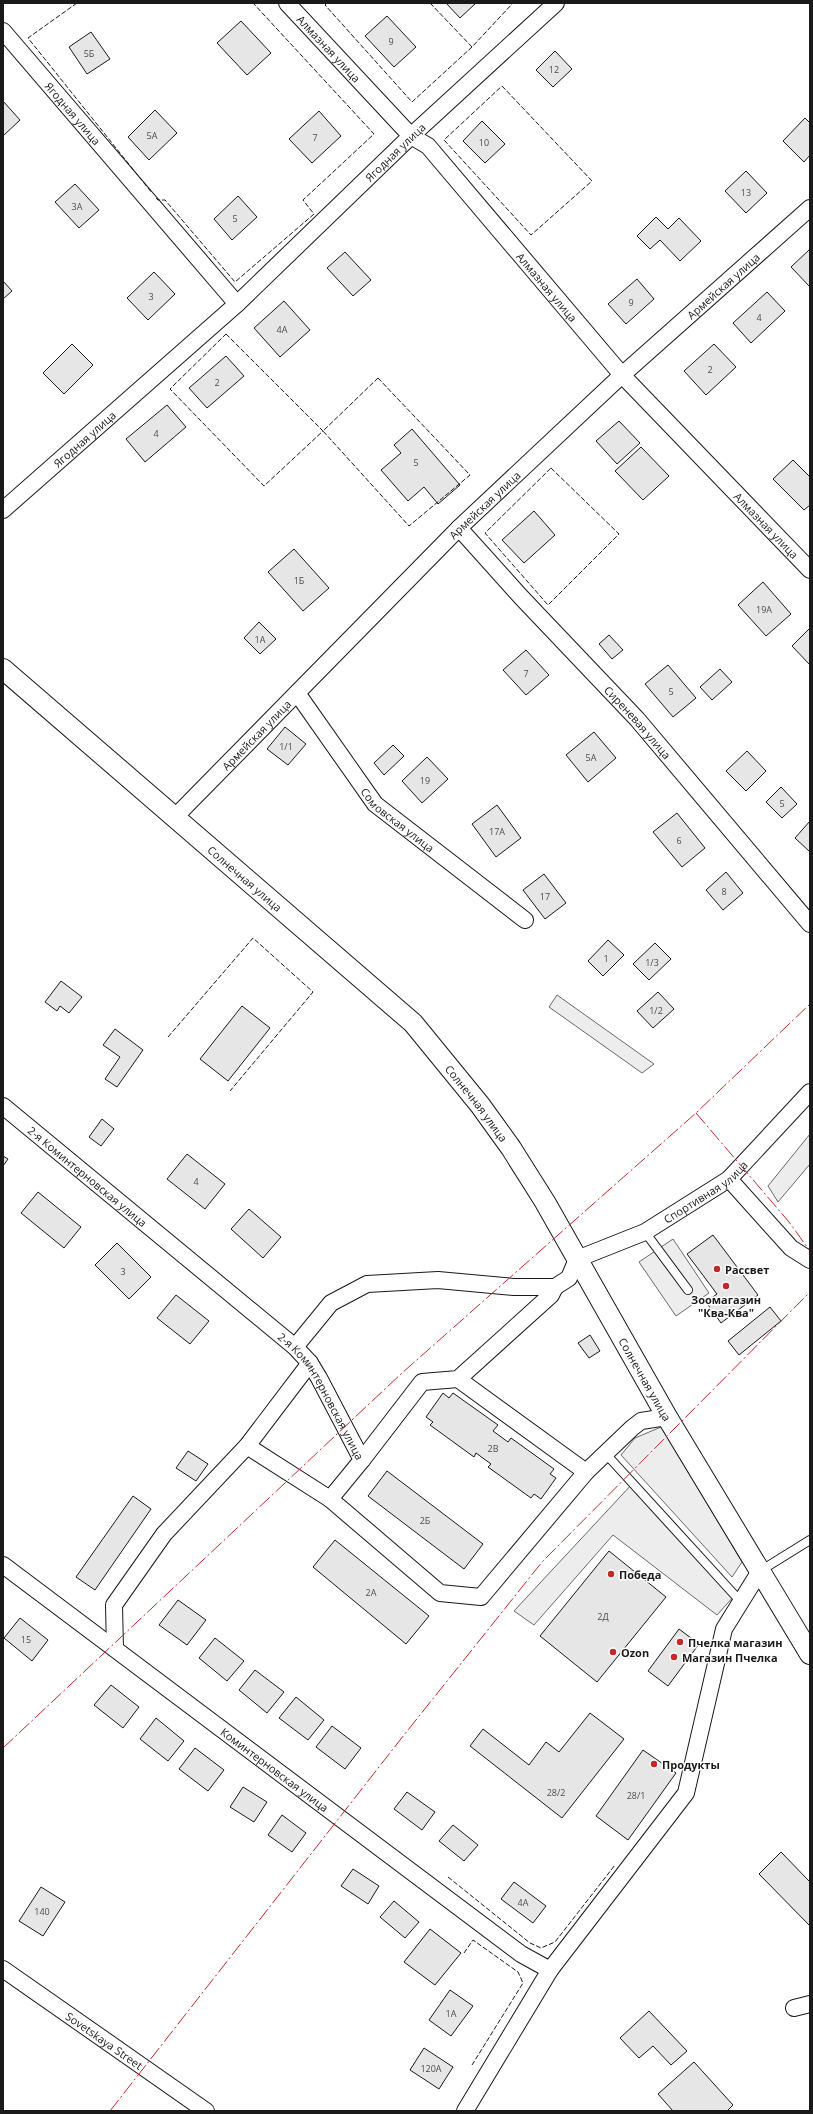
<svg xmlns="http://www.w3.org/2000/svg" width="813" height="2114" viewBox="0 0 813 2114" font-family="'Open Sans',sans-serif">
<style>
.built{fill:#ededed;stroke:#6a6a6a}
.building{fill:#e6e6e6;stroke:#1a1a1a}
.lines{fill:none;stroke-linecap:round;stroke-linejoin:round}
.service-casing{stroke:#1a1a1a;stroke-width:10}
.minor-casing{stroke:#1a1a1a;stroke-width:18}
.tertiary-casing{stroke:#1a1a1a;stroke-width:22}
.service{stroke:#fff;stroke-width:8}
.minor{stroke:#fff;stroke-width:16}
.tertiary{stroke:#fff;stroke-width:20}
.fence{stroke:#1a1a1a;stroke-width:1;stroke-dasharray:5 2;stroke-linecap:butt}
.power{stroke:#c62828;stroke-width:1;stroke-dasharray:14 3 2 3;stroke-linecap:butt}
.poi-dot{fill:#c62828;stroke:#fff;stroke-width:1.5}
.labels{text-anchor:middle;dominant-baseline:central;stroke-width:3;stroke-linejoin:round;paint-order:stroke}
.number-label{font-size:9px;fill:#4d4d4d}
.street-label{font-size:11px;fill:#1a1a1a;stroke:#fff}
.poi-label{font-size:11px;font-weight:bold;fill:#1a1a1a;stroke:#fff;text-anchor:start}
</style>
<rect width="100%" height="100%" fill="#fff"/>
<g class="built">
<path d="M557 995 654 1064 642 1073 549 1007Z"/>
<path d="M810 1134V1164L778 1202 768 1186Z"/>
<path d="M673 1239 709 1293 676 1316 639 1262Z"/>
<path d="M661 1427 742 1562 732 1577 621 1455 635 1438Z"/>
<path d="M633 1483 735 1595 717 1615 613 1535 534 1625 514 1611Z"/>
</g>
<g class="building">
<path d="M446 3H476L460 18Z"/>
<path d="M387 16 416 47 394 67 365 36Z"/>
<path d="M241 21 271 53 247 75 217 43Z"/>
<path d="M91 32 110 59 87 74 69 47Z"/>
<path d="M555 51 572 69 553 87 536 70Z"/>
<path d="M3 101 20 120 3 136Z"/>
<path d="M155 110 177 133 149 160 128 137Z"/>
<path d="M319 111 341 136 312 163 289 139Z"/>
<path d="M805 118 810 123V155L804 162 783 141Z"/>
<path d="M482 121 505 144 485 163 463 141Z"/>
<path d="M746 171 767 193 746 213 725 191Z"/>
<path d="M75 184 99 210 79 228 55 202Z"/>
<path d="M238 196 257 217 232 240 214 219Z"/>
<path d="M656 217 668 229 679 218 701 241 680 261 660 240 650 249 637 236Z"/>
<path d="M810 249V287L791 267Z"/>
<path d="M345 252 371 280 353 296 327 268Z"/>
<path d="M154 272 175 294 148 320 127 298Z"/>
<path d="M637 279 654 299 626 324 608 304Z"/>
<path d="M3 281 12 291 3 299Z"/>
<path d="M767 292 785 311 751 343 733 323Z"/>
<path d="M284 301 310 330 280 357 254 328Z"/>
<path d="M72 344 93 365 64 394 43 373Z"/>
<path d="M714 344 736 367 706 395 684 371Z"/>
<path d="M226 356 244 376 207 408 189 388Z"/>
<path d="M167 405 186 427 145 462 126 439Z"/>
<path d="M619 421 640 443 617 464 596 441Z"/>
<path d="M412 429 460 485 438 504 424 487 408 501 381 470 401 453 394 445Z"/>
<path d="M641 447 669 476 643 500 615 471Z"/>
<path d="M793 460 810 477V505L804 510 773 479Z"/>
<path d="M534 511 555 535 524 563 502 540Z"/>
<path d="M294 549 329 588 303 611 268 572Z"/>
<path d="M763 582 791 614 766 636 738 605Z"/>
<path d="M259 622 276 639 260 654 244 638Z"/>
<path d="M809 629 810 630V665L792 646Z"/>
<path d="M609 635 623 650 612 659 599 644Z"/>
<path d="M526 650 549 675 526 695 503 670Z"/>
<path d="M668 665 696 698 673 717 645 684Z"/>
<path d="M720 669 732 682 712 700 700 687Z"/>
<path d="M285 727 306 744 288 765 267 749Z"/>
<path d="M594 732 616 758 588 782 566 755Z"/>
<path d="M393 745 404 756 384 775 374 763Z"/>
<path d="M747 751 766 771 746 791 726 771Z"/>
<path d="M427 757 448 779 422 803 402 781Z"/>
<path d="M781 787 797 804 782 818 766 802Z"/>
<path d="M497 805 521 838 496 857 472 824Z"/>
<path d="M677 813 705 848 682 867 653 832Z"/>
<path d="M810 821V852L795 838Z"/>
<path d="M726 872 743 893 723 910 706 890Z"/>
<path d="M544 874 566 903 545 919 523 890Z"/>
<path d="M608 940 624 955 603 976 588 961Z"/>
<path d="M655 943 671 959 649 980 633 964Z"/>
<path d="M61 981 82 997 69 1013 60 1006 57 1011 45 1002Z"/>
<path d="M658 992 674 1009 653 1028 637 1011Z"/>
<path d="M242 1006 270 1028 228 1081 200 1059Z"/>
<path d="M115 1029 143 1050 117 1087 105 1079 120 1057 103 1045Z"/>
<path d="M102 1119 114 1129 101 1146 89 1137Z"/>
<path d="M187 1154 225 1184 205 1209 167 1179Z"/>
<path d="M3 1156 8 1159 3 1166Z"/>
<path d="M38 1192 81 1227 64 1248 21 1213Z"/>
<path d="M249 1209 281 1237 263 1258 231 1229Z"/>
<path d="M713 1235 758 1295 721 1323 706 1302 717 1294 687 1254Z"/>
<path d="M117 1243 151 1277 129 1299 95 1265Z"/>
<path d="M176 1295 209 1321 190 1344 157 1318Z"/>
<path d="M770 1307 781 1321 739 1355 728 1341Z"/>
<path d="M590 1335 600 1351 589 1358 578 1343Z"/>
<path d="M443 1393 449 1398 453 1393 498 1425 493 1431 508 1442 511 1438 554 1469 550 1474 556 1478 541 1499 534 1494 531 1498 488 1467 491 1464 476 1453 474 1457 430 1425 433 1422 426 1417Z"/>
<path d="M188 1451 208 1464 196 1481 176 1468Z"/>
<path d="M387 1471 483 1544 464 1569 368 1496Z"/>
<path d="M133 1496 151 1509 95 1590 76 1577Z"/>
<path d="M335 1540 429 1616 406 1644 313 1567Z"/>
<path d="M609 1551 666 1597 597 1682 540 1636Z"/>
<path d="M178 1600 206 1620 187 1645 159 1625Z"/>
<path d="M20 1618 48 1640 32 1661 4 1638Z"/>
<path d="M679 1629 699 1644 668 1686 648 1671Z"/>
<path d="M215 1638 244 1661 227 1681 199 1658Z"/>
<path d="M255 1670 284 1692 267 1713 239 1690Z"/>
<path d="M111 1685 139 1707 123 1728 94 1705Z"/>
<path d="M296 1697 324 1720 308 1740 279 1718Z"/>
<path d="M590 1713 624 1739 562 1818 470 1746 483 1729 529 1765 546 1742 559 1752Z"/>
<path d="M156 1718 184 1741 168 1761 140 1739Z"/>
<path d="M332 1726 361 1748 345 1769 316 1747Z"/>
<path d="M195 1748 224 1770 208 1791 179 1769Z"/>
<path d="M643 1750 676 1773 628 1840 596 1816Z"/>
<path d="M243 1787 267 1802 254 1822 230 1807Z"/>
<path d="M407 1792 435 1812 422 1830 394 1809Z"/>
<path d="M282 1815 306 1833 292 1852 268 1835Z"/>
<path d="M453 1825 478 1845 464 1861 439 1841Z"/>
<path d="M781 1852 810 1882V1926L759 1874Z"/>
<path d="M353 1869 379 1886 368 1904 341 1886Z"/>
<path d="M514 1882 546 1906 533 1923 501 1899Z"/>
<path d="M41 1887 65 1902 43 1936 19 1921Z"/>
<path d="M394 1901 419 1922 405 1938 380 1917Z"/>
<path d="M430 1929 461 1953 435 1985 404 1962Z"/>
<path d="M450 1990 473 2006 451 2036 429 2020Z"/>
<path d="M649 2011 687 2051 671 2065 653 2046 639 2058 620 2038Z"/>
<path d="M424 2048 453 2067 439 2089 410 2070Z"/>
<path d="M694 2062 733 2105 727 2111H673L658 2094Z"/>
</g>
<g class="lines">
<defs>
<g id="service">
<path d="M645 1232 688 1290"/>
<path d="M605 1453 741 1602"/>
<path d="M760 1571 810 1540"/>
</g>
<g id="minor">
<path id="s1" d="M287 3 411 136 428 146 622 375 810 570"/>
<path id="s2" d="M3 31 237 304"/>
<path id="s3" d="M3 510 237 304 411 136 556 3"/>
<path id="s4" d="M459 528 521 597 637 719 810 924"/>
<path id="s5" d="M297 693 375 804 525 920"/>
<path id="s6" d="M174 818 459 528 622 375 810 208"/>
<path id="s7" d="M3 1106 295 1347 310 1363 319 1378 362 1460 330 1499 440 1593 481 1597 586 1472 632 1428 641 1421 667 1417"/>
<path d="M729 1179 791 1248 810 1260"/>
<path id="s8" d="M295 1347 331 1303 367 1284 438 1280 514 1287H555L569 1278 577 1259 645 1232 729 1179 810 1092"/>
<path d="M458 1379 586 1472"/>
<path d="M247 1446 330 1499"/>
<path d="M362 1460 422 1382 458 1379 551 1295 555 1287"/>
<path id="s9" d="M3 1565 521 1954 550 1970"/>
<path d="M115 1649 114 1605 164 1534 247 1446 310 1363"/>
<path id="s10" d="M3 1969 206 2111"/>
<path d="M794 2008 810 2004"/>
<path d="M465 2111 550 1970 686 1793 724 1629 760 1571"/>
</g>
<g id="tertiary">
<path id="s11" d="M3 669 413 1023 480 1105 511 1148 545 1202 667 1417 810 1654"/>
</g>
</defs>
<use href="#service" class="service-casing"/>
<use href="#minor" class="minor-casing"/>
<use href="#tertiary" class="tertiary-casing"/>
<use href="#service" class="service"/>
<use href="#minor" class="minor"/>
<use href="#tertiary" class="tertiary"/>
<g class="fence">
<path d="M77 3 28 38 152 193"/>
<path d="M327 3 325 5 412 102 472 47"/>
<path d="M430 3 472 47 513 3"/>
<path d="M502 86 592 181 531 235 444 140Z"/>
<path d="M156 198 158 200H165L235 282 314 214 303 200 374 134 253 3"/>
<path d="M226 334 323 431 264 486 170 389Z"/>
<path d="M378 378 470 475 409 526 323 431Z"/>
<path d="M551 468 619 534 548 605 485 533Z"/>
<path d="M168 1037 253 938 313 992 230 1091"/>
<path d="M448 1877 530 1943 541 1948 555 1942 615 1865"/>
<path d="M464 1953 473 1940 518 1972 523 1983 472 2065"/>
</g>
<g class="power">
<path d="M696 1113 789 1222 810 1251"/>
<path d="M3 1748 402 1373 696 1113 810 1004"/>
<path d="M110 2111 404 1735 542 1562 810 1292"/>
</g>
</g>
<g class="poi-dot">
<circle cx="717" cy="1269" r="4"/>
<circle cx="726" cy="1286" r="4"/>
<circle cx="611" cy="1574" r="4"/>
<circle cx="680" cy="1642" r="4"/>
<circle cx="613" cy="1652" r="4"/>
<circle cx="674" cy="1657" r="4"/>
<circle cx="654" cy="1764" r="4"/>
</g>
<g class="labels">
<g class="number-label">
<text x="391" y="41">9</text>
<text x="89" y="53">5Б</text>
<text x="554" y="69">12</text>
<text x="152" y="135">5А</text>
<text x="315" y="137">7</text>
<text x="484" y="142">10</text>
<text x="746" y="192">13</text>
<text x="77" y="206">3А</text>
<text x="235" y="218">5</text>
<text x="151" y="296">3</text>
<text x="631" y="302">9</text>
<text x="759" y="317">4</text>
<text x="282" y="329">4А</text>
<text x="710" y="369">2</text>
<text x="217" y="382">2</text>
<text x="156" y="433">4</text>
<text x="416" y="462">5</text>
<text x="299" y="580">1Б</text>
<text x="764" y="609">19А</text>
<text x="260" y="639">1А</text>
<text x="526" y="673">7</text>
<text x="671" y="691">5</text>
<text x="286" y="746">1/1</text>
<text x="591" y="757">5А</text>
<text x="425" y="780">19</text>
<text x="782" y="803">5</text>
<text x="497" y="831">17А</text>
<text x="679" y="840">6</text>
<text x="724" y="891">8</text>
<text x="545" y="896">17</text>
<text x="606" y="958">1</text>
<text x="652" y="962">1/3</text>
<text x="656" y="1010">1/2</text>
<text x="196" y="1181">4</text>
<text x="123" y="1271">3</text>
<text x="493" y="1448">2В</text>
<text x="425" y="1520">2Б</text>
<text x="371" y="1592">2А</text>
<text x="603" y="1616">2Д</text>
<text x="26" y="1639">15</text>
<text x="556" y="1792">28/2</text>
<text x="636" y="1795">28/1</text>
<text x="523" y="1902">4А</text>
<text x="42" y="1911">140</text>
<text x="451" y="2013">1А</text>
<text x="431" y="2068">120А</text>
</g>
<g class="street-label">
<text stroke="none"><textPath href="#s1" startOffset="62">Алмазная улица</textPath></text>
<text stroke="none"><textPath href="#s2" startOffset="108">Ягодная улица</textPath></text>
<text stroke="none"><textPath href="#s3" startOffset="531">Ягодная улица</textPath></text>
<text stroke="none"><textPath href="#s6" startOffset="765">Армейская улица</textPath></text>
<text stroke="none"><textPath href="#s1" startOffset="386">Алмазная улица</textPath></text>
<text stroke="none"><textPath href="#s3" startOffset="108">Ягодная улица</textPath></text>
<text stroke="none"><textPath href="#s6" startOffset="441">Армейская улица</textPath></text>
<text stroke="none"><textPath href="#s1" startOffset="710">Алмазная улица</textPath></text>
<text stroke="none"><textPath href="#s4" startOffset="264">Сиреневая улица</textPath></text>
<text stroke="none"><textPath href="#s6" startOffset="117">Армейская улица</textPath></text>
<text stroke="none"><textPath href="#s5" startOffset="163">Сомовская улица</textPath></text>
<text stroke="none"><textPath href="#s11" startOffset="320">Солнечная улица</textPath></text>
<text stroke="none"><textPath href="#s11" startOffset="644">Солнечная улица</textPath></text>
<text stroke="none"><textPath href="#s7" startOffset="110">2-я Коминтерновская улица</textPath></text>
<text stroke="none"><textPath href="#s8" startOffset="469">Спортивная улица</textPath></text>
<text stroke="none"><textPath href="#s11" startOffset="968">Солнечная улица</textPath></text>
<text stroke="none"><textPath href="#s7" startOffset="434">2-я Коминтерновская улица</textPath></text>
<text stroke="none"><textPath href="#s9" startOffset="340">Коминтерновская улица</textPath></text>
<text stroke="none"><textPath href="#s10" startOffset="124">Sovetskaya Street</textPath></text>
</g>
<g class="poi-label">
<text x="725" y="1269">Рассвет</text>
<text x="726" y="1299" text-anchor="middle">Зоомагазин<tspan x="726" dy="13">"Ква-Ква"</tspan></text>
<text x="619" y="1574">Победа</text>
<text x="688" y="1642">Пчелка магазин</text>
<text x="621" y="1652">Ozon</text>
<text x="682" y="1657">Магазин Пчелка</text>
<text x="662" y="1764">Продукты</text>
</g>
</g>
<rect width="813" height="2114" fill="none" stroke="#1a1a1a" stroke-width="8"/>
</svg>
